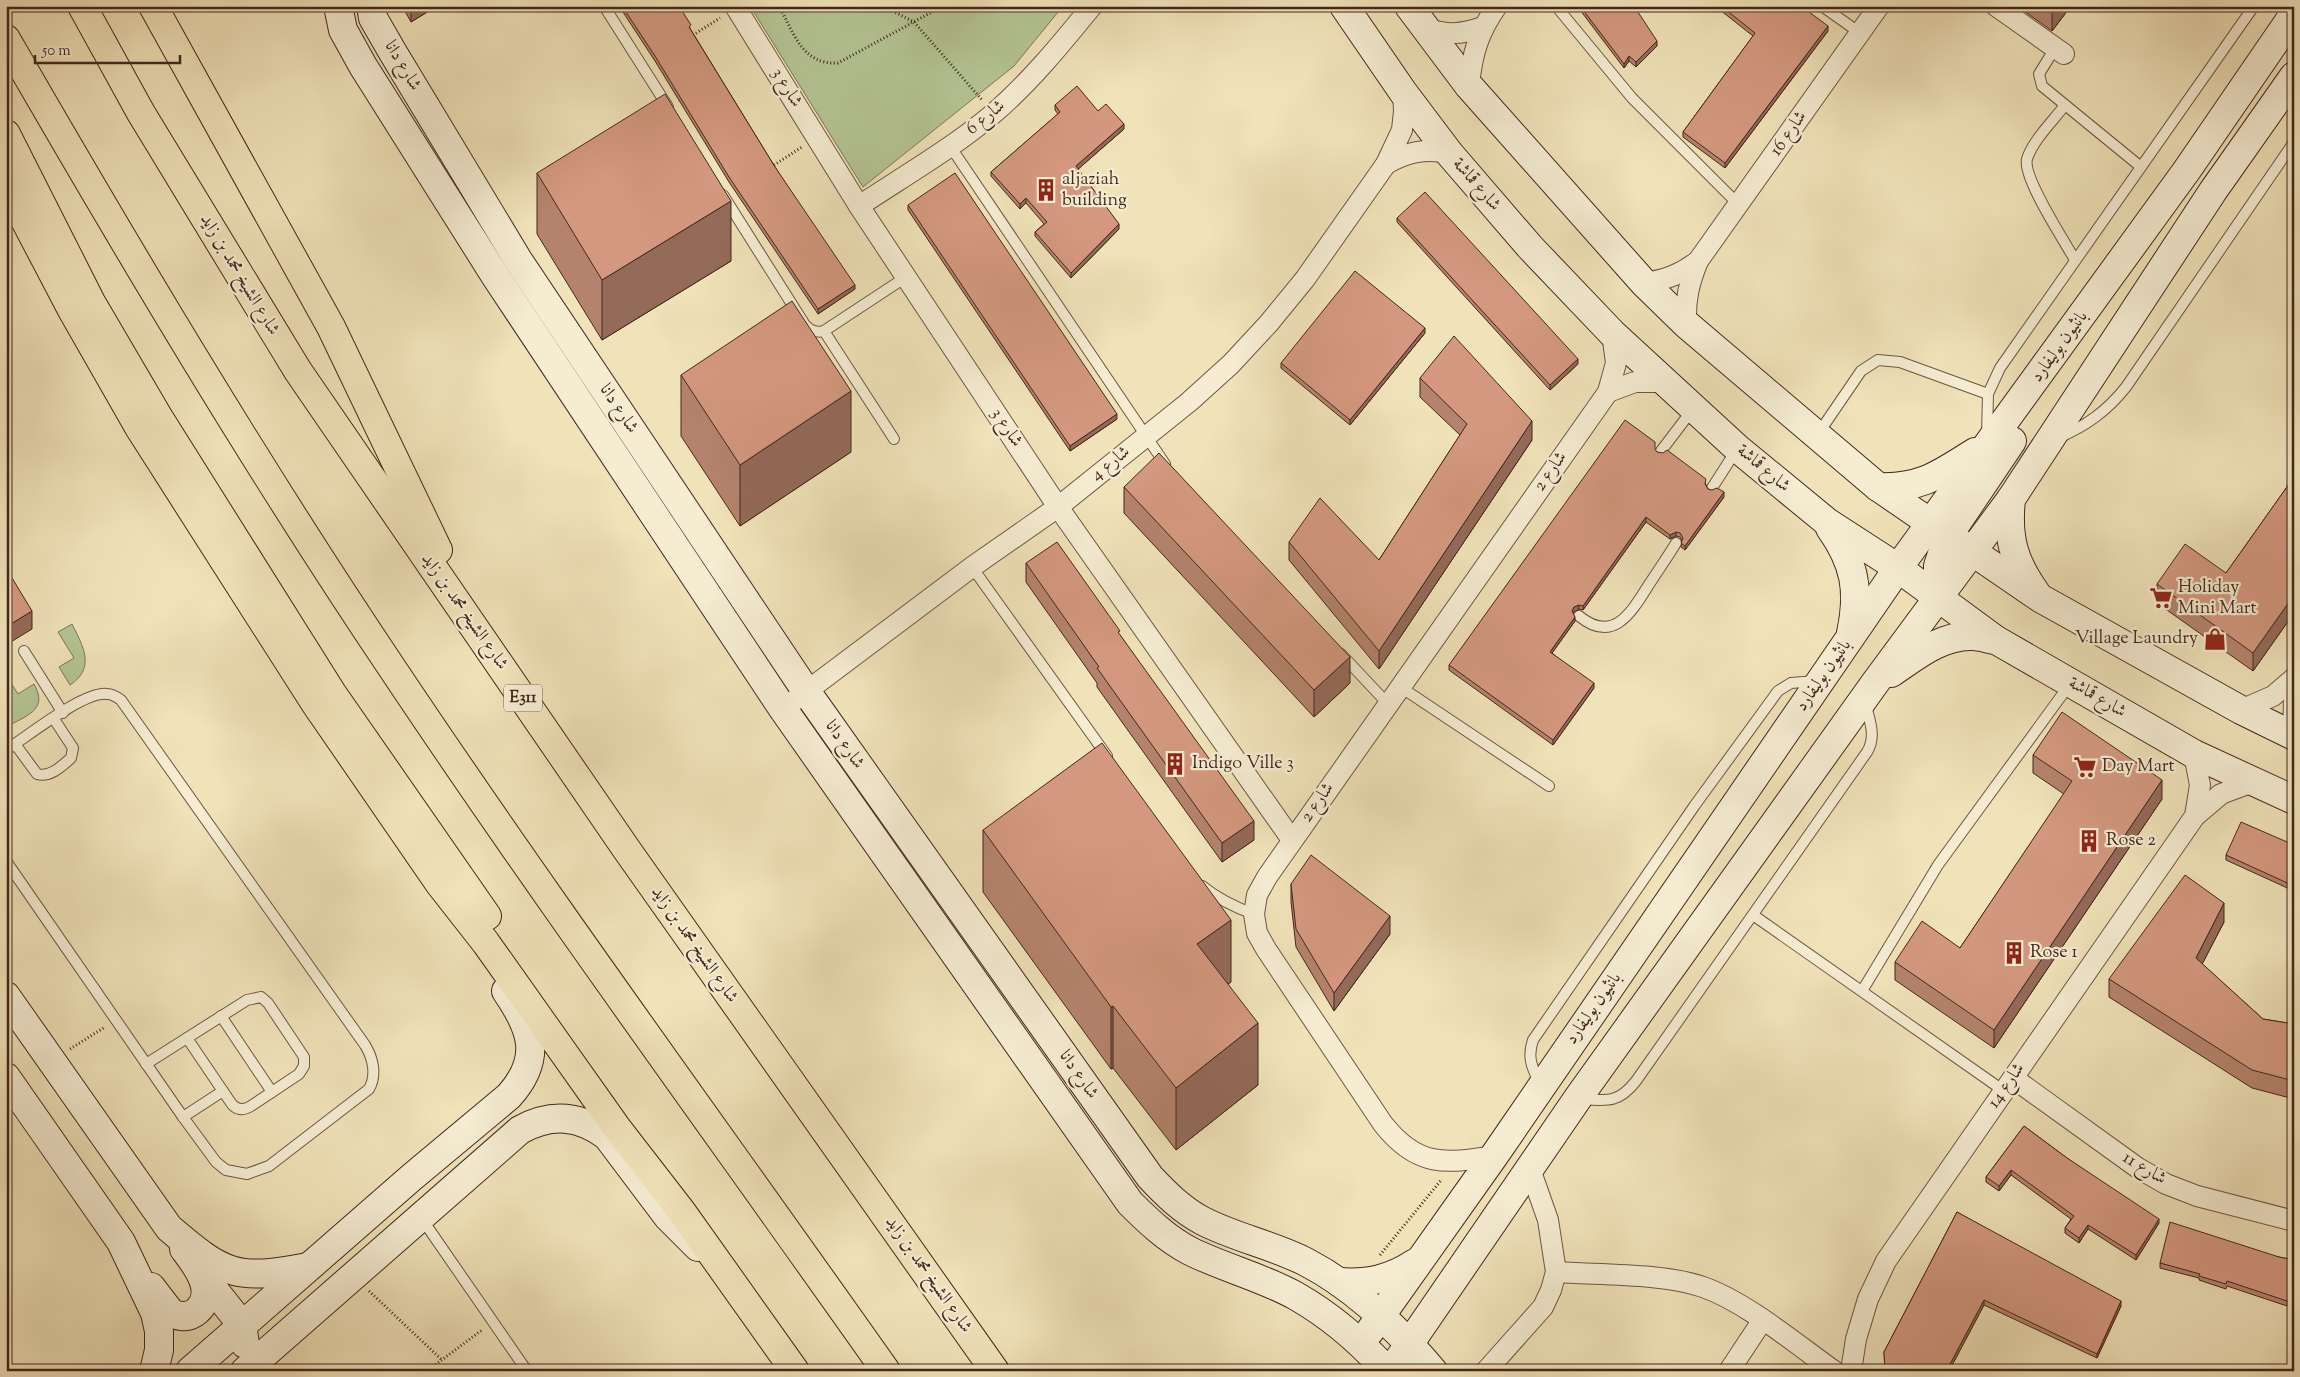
<svg xmlns="http://www.w3.org/2000/svg" width="2300" height="1377" viewBox="0 0 2300 1377" font-family="'Sorts Mill Goudy',Amiri,serif">
<style>
.green{fill:#b4c494;stroke:#7c7658}
.lines{fill:none;stroke-linecap:round;stroke-linejoin:round}
.lane-casing{stroke:#6e5643;stroke-width:12}
.street-casing{stroke:#6e5643;stroke-width:22}
.secondary-casing{stroke:#43271c;stroke-width:30}
.highway-casing{stroke:#43271c;stroke-width:30}
.path{stroke:#43271c;stroke-width:3;stroke-dasharray:1 2.5;stroke-linecap:butt}
.lane{stroke:#f5ecd2;stroke-width:10}
.street{stroke:#f5ecd2;stroke-width:20}
.secondary{stroke:#f5ecd2;stroke-width:28}
.highway{stroke:#f0e2b9;stroke-width:28}
.wall{fill:#b5836d;stroke:#43271c}
.shaded-wall{fill:#946a59;stroke:#43271c}
.building{fill:#d3987f;stroke:#43271c}
.labels{text-anchor:middle;dominant-baseline:central;stroke-width:4.5;stroke-linejoin:round;paint-order:stroke}
.shield{fill:#f5ecd2;stroke:#786253;stroke-width:1}
.shield-label{font-size:16px;font-weight:bold;fill:#43271c}
.street-label{font-size:18px;fill:#43271c;stroke:#f5ecd2}
.poi-label{font-size:18px;fill:#43271c;stroke:#f5ecd2;text-anchor:start}
</style>
<rect width="100%" height="100%" fill="#f0e2b9"/>
<filter id="stains"><feTurbulence type="fractalNoise" baseFrequency=".004" numOctaves="4"/><feColorMatrix values="0 0 0 0 .2 0 0 0 0 .09 0 0 0 0 .02 0 0 0 .5 -.17"/></filter>
<radialGradient id="worn" r=".72"><stop offset=".6" stop-color="#630" stop-opacity="0"/><stop offset="1" stop-color="#630" stop-opacity=".3"/></radialGradient>
<g class="green">
<path d="M750 6H1063L1014 66 863 187Z"/>
<path d="M72 624C83 646 96 668 70 685L59 667 74 658 58 632Z"/>
<path d="M6 675 18 694 34 684C49 710 26 716 6 727Z"/>
</g>
<g class="lines">
<defs>
<g id="lane">
<path d="M604 6 668 107"/>
<path d="M1556 6 1632 98 1738 204"/>
<path d="M1822 6 1860 33"/>
<path d="M2055 48 2039 74 2042 86 2141 167"/>
<path d="M2065 105C2053 121 2033 140 2027 159 2022 177 2065 242 2075 260"/>
<path d="M950 146 1165 464"/>
<path d="M723 195 805 325C811 331 816 333 824 331L906 277"/>
<path d="M824 331 894 439"/>
<path d="M1818 434 1861 371 1878 360 1900 362 1988 394"/>
<path d="M1987 435 1988 394 2000 368 2254 6"/>
<path d="M2058 438C2086 426 2107 411 2126 387L2294 142"/>
<path d="M1661 451 1693 409"/>
<path d="M1712 488 1737 449"/>
<path d="M972 567 1107 756"/>
<path d="M1579 616C1613 644 1631 613 1648 586 1657 572 1667 558 1676 543"/>
<path d="M24 651 63 713"/>
<path d="M1341 654 1388 704"/>
<path d="M1402 688 1549 786"/>
<path d="M15 744 37 774C50 778 62 766 71 758L73 748 54 719"/>
<path d="M6 750C28 736 84 691 107 694 113 694 117 697 121 700L365 1045C373 1058 377 1075 369 1089L269 1166 247 1174 226 1170 216 1162 183 1117 6 861"/>
<path d="M1202 886C1218 899 1234 907 1254 914"/>
<path d="M1753 915 2004 1091"/>
<path d="M1862 991 1938 865 2070 684"/>
<path d="M261 997 268 1003 304 1057V1066L299 1074 251 1106C243 1111 236 1110 231 1103L187 1038 247 1000Z"/>
<path d="M221 1016 272 1092"/>
<path d="M146 1064 187 1038"/>
<path d="M1539 1083C1532 1067 1527 1057 1533 1040L1695 805 1778 691 1791 683 1816 681"/>
<path d="M1582 1099C1607 1101 1619 1103 1636 1081L1867 752C1877 736 1869 719 1865 702"/>
<path d="M183 1117 223 1091"/>
<path d="M422 1219 527 1371"/>
</g>
<g id="street">
<path d="M735 6 859 206 1058 507 1292 840"/>
<path d="M1996 6 2064 54"/>
<path d="M1424 28C1448 35 1460 35 1483 27"/>
<path d="M1469 86C1472 54 1478 33 1497 6"/>
<path d="M1386 164C1407 152 1425 148 1449 153"/>
<path d="M859 206C904 176 953 148 994 113 1031 81 1061 44 1092 6"/>
<path d="M1644 283C1666 280 1681 274 1698 261"/>
<path d="M1686 324C1685 300 1689 283 1698 261L1879 6"/>
<path d="M1608 392 1635 382H1664"/>
<path d="M783 709 972 567 1058 507 1189 402 1231 364 1269 323 1305 279 1386 164 1402 130 1404 111 1403 92"/>
<path d="M2241 710 2273 696 2294 678"/>
<path d="M2293 736 2294 698"/>
<path d="M2194 754 2200 785 2195 816"/>
<path d="M2013 1078 2138 1168 2166 1184 2197 1196 2294 1221"/>
<path d="M1494 1156C1444 1164 1417 1167 1383 1124L1266 949 1257 933 1254 914 1257 895 1267 877 1608 392 1616 363 1612 333"/>
<path d="M1556 1272C1598 1275 1664 1273 1703 1287 1746 1302 1796 1344 1834 1371"/>
<path d="M1486 1371 1543 1307 1551 1290 1556 1272 1548 1220 1530 1169"/>
<path d="M1729 1371 1762 1321"/>
<path d="M1851 1371 1856 1339 1868 1299 1886 1261 2195 816 2221 794 2253 782"/>
</g>
<g id="secondary">
<path d="M338 6 343 30 363 66 496 277 783 709 1130 1203C1148 1221 1167 1239 1190 1251 1224 1268 1262 1277 1296 1296 1331 1316 1360 1341 1387 1371"/>
<path d="M371 6 373 18 392 51 518 260 806 691 1150 1177C1166 1194 1182 1210 1203 1221 1236 1238 1273 1245 1306 1262 1356 1288 1397 1328 1433 1371"/>
<path d="M1344 6 1403 92 1449 153 1530 247 1612 333 1737 448 1827 522 1898 568 1996 640 2194 754 2294 800"/>
<path d="M1409 6 1469 86 1644 283 1686 324 1878 487 2040 598 2241 710 2294 736"/>
<path d="M1878 487C1921 489 1940 474 1975 452"/>
<path d="M2011 499C2007 537 2013 561 2036 593"/>
<path d="M1830 528C1855 563 1860 591 1851 633"/>
<path d="M1938 597V566L1948 536 2012 441"/>
<path d="M1891 673C1915 657 1941 635 1972 636 1980 636 1988 639 1995 640"/>
<path d="M6 996 169 1228C224 1275 236 1281 308 1267"/>
<path d="M6 1077 121 1242 155 1313 159 1331V1350L154 1371"/>
<path d="M200 1272 242 1325 245 1344"/>
<path d="M1339 1282C1368 1284 1391 1279 1415 1263"/>
<path d="M151 1287 171 1313C180 1317 189 1318 197 1311 218 1292 196 1265 184 1249"/>
<path d="M1370 1331 1494 1156 1898 568 2187 170 2294 14"/>
<path d="M1399 1359 1578 1098 1875 683 2011 499 2213 191 2294 76"/>
<path d="M190 1371 412 1177 509 1096C543 1058 532 1029 506 991"/>
<path d="M245 1371 520 1130C551 1113 579 1115 607 1136L668 1217 698 1247"/>
</g>
<g id="highway">
<path d="M82 6 141 113 298 371 627 850 995 1371"/>
<path d="M153 6 331 327 438 550"/>
<path d="M6 39C129 252 255 464 392 668 551 906 721 1137 886 1371"/>
<path d="M6 134 91 302 159 418 332 693 487 916"/>
<path d="M6 184 72 310 140 429 315 703 439 883 486 943 617 1128 682 1212 795 1371"/>
</g>
</defs>
<use href="#lane" class="lane-casing"/>
<use href="#street" class="street-casing"/>
<use href="#secondary" class="secondary-casing"/>
<use href="#highway" class="highway-casing"/>
<g class="path">
<path d="M779 6C794 33 802 65 838 63L943 6"/>
<path d="M883 6 914 22 982 100"/>
<path d="M690 37 720 18"/>
<path d="M771 167 802 147"/>
<path d="M70 1049 105 1027"/>
<path d="M1380 1255 1442 1179"/>
<path d="M369 1291 442 1360"/>
<path d="M427 1371 482 1330"/>
</g>
<use href="#lane" class="lane"/>
<use href="#street" class="street"/>
<use href="#secondary" class="secondary"/>
<use href="#highway" class="highway"/>
</g>
<g class="wall">
<path d="M402 6H437L411 22Z"/>
<path d="M619 6H679L691 30 775 167 855 289 818 314 729 182 655 61Z"/>
<path d="M1577 6H1634L1657 46 1636 67 1629 61 1624 68Z"/>
<path d="M1715 6H1801L1828 31 1725 168 1683 137V132L1753 36Z"/>
<path d="M2017 6H2071L2052 31Z"/>
<path d="M1055 105 1098 111 1124 129 1078 169 1119 229 1071 278 1035 236V232L1044 224 1026 203 1020 209 991 176V172L1058 114 1055 110Z"/>
<path d="M537 173 731 261 602 340 537 234Z"/>
<path d="M908 205 1117 419 1070 451 908 210Z"/>
<path d="M1397 218 1578 364 1550 390 1397 222Z"/>
<path d="M1425 333 1350 425 1281 368V363Z"/>
<path d="M681 375 851 452 740 526 681 436Z"/>
<path d="M1420 378 1532 440 1379 669 1289 560V542L1379 560 1460 435 1420 397Z"/>
<path d="M1657 452 1706 484V485L1708 489 1724 497 1685 550 1681 547 1682 541 1680 537 1676 536 1670 539 1646 522 1583 610 1579 609 1574 612 1573 613 1575 621 1552 653 1594 688 1553 745 1449 670V665Z"/>
<path d="M2294 477V613L2253 671 2157 603V584L2226 573Z"/>
<path d="M1124 487 1350 683 1314 717 1124 513Z"/>
<path d="M1026 563 1120 635 1254 840 1222 862 1097 687V683L1026 582Z"/>
<path d="M2033 755 2162 799 1994 1048 1895 980V962L1960 948 2064 794 2033 773Z"/>
<path d="M983 830 1231 982 1228 984 1258 1085 1176 1150 1113 1068 1111 1069 983 892Z"/>
<path d="M2294 845V891L2226 860V855Z"/>
<path d="M1291 884 1390 934 1334 1011 1296 947 1291 902Z"/>
<path d="M2224 922 2202 964 2263 1019 2294 1024V1099L2252 1088 2109 997V979Z"/>
<path d="M2024 1126 2067 1158 2159 1223 2136 1260 2088 1229 2079 1243 2065 1233V1228L2071 1219 2011 1175 1999 1191 1986 1182V1177Z"/>
<path d="M1957 1212 2121 1306 2097 1358 1984 1305 1949 1371H1885L1884 1352Z"/>
<path d="M2279 1257 2294 1260V1307L2284 1305 2227 1286 2226 1289 2199 1280V1278L2160 1268V1263Z"/>
</g>
<g class="shaded-wall">
<path d="M411 6H437L411 22Z"/>
<path d="M2052 6H2071L2052 31Z"/>
<path d="M1828 26V31L1725 168V163Z"/>
<path d="M1657 41V46L1636 67V62Z"/>
<path d="M1629 56V61L1624 68V64Z"/>
<path d="M1124 124V129L1076 171V166Z"/>
<path d="M1026 198V203L1020 209V204Z"/>
<path d="M731 201V261L602 340V280Z"/>
<path d="M1119 224V229L1071 278V273Z"/>
<path d="M855 285V289L818 314V309Z"/>
<path d="M1425 328V333L1350 425V420Z"/>
<path d="M1578 359V364L1550 390V385Z"/>
<path d="M851 391V452L740 526V465Z"/>
<path d="M1117 414V419L1070 451V446Z"/>
<path d="M1532 421V440L1379 669V651Z"/>
<path d="M1724 492V497L1685 550V546Z"/>
<path d="M1646 517V522L1583 610V606Z"/>
<path d="M1676 532V536L1670 539V535Z"/>
<path d="M2294 595V613L2253 671V653Z"/>
<path d="M1579 605V609L1574 612 1572 616V611L1574 607Z"/>
<path d="M32 611V629L6 645V627Z"/>
<path d="M1575 617V621L1550 656V652Z"/>
<path d="M1350 657V683L1314 717V690Z"/>
<path d="M1594 683V688L1553 745V740Z"/>
<path d="M2162 780V799L1994 1048V1030Z"/>
<path d="M1254 821V840L1222 862V843Z"/>
<path d="M2224 903V922L2196 976V958Z"/>
<path d="M1390 916V934L1334 1011V993Z"/>
<path d="M1231 920V982L1197 1006V944Z"/>
<path d="M1113 1006V1068L1111 1069V1007Z"/>
<path d="M1258 1023V1085L1176 1150V1088Z"/>
<path d="M2011 1170V1175L1999 1191V1186Z"/>
<path d="M2159 1219V1223L2136 1260V1255Z"/>
<path d="M2088 1225V1229L2079 1243V1238Z"/>
<path d="M1984 1300V1305L1949 1371V1366Z"/>
<path d="M2121 1301V1306L2097 1358V1354Z"/>
</g>
<g class="building">
<path d="M622 6H679L691 25 689 27 775 167 855 285 818 309 729 177 655 56Z"/>
<path d="M1580 6H1634L1657 41 1636 62 1629 56 1624 64Z"/>
<path d="M1721 6H1801L1828 26 1725 163 1683 132 1755 33Z"/>
<path d="M1077 86 1098 111 1106 104 1124 124 1076 166 1119 224 1071 273 1035 232 1047 222 1026 198 1020 204 991 172 1060 112 1055 105Z"/>
<path d="M665 94 731 201 602 280 537 173Z"/>
<path d="M955 173 1117 414 1070 446 908 205Z"/>
<path d="M1425 192 1578 359 1550 385 1397 218Z"/>
<path d="M1355 271 1425 328 1350 420 1281 363Z"/>
<path d="M792 301 851 391 740 465 681 375Z"/>
<path d="M1454 336 1532 421 1379 651 1289 542 1320 498 1379 560 1467 424 1420 378Z"/>
<path d="M1625 420 1655 442V449L1657 452 1663 453 1667 450 1706 479 1705 484 1708 489 1712 490 1717 488 1724 492 1685 546 1681 543 1683 538 1680 533 1676 532 1670 535 1646 517 1583 606 1579 605 1574 607 1572 611 1575 617 1550 652 1594 683 1553 740 1449 665Z"/>
<path d="M1159 453 1350 657 1314 690 1124 487Z"/>
<path d="M2294 477V595L2253 653 2157 584 2185 544 2226 573Z"/>
<path d="M1057 542 1120 631 1118 632 1254 821 1222 843 1097 668 1099 667 1026 563Z"/>
<path d="M6 568 32 611 6 627Z"/>
<path d="M2062 712 2162 780 1994 1030 1895 962 1922 921 1960 948 2072 781 2033 755Z"/>
<path d="M1102 743 1231 920 1197 944 1258 1023 1176 1088 1113 1006 1111 1007 983 830Z"/>
<path d="M2241 822 2294 845V886L2226 855Z"/>
<path d="M1311 855 1390 916 1334 993 1296 929 1291 884Z"/>
<path d="M2185 875 2224 903 2196 958 2263 1019 2294 1024V1081L2252 1070 2109 979Z"/>
<path d="M2024 1126 2067 1158 2159 1219 2136 1255 2088 1225 2079 1238 2065 1228 2074 1216 2011 1170 1999 1186 1986 1177Z"/>
<path d="M1957 1212 2121 1301 2097 1354 1984 1300 1949 1366V1371H1885L1884 1352Z"/>
<path d="M2170 1222 2279 1257 2294 1260V1303L2284 1300 2227 1281 2226 1284 2199 1276 2200 1274 2160 1263Z"/>
</g>
<defs>
<symbol id="building-bare" viewBox="-9 -9 18 18"><path d="M-4-6H4V6H1V3H-1V6H-4ZM-2.5-4.3h1.7v1.8h-1.7ZM.8-4.3h1.7v1.8H.8ZM-2.5-1h1.7V.8h-1.7ZM.8-1h1.7V.8H.8Z" fill="#8f2418" stroke="#f5ecd2" stroke-width="2.5" paint-order="stroke"/></symbol>
<symbol id="supermarket-bare" viewBox="-9 -9 18 18"><path d="M-6-5.5h2.5l.6 2H6L4.5 2H-2.5L-4.4-4H-6ZM-1.5 3.2a1.3 1.3 0 1 0 .1 0ZM3 3.2a1.3 1.3 0 1 0 .1 0Z" fill="#8f2418" stroke="#f5ecd2" stroke-width="2.5" paint-order="stroke"/></symbol>
<symbol id="shop-bare" viewBox="-9 -9 18 18"><path d="M-5-2.5h2.3a2.7 3.5 0 0 1 5.4 0H5L5.5 6h-11ZM-1.5-2.5h3a1.5 2.3 0 0 0-3 0Z" fill="#8f2418" stroke="#f5ecd2" stroke-width="2.5" paint-order="stroke"/></symbol>
</defs>
<g fill-rule="evenodd">
<use href="#building-bare" x="1030" y="174" width="32" height="32"/>
<use href="#supermarket-bare" x="2145" y="582" width="32" height="32"/>
<use href="#shop-bare" x="2199" y="623" width="32" height="32"/>
<use href="#building-bare" x="1159" y="748" width="32" height="32"/>
<use href="#supermarket-bare" x="2069" y="751" width="32" height="32"/>
<use href="#building-bare" x="2073" y="825" width="32" height="32"/>
<use href="#building-bare" x="1998" y="937" width="32" height="32"/>
</g>
<g class="labels">
<rect class="shield" x="504" y="684.5" width="38" height="27" rx="4"/>
<g class="shield-label">
<text x="523" y="698">E311</text>
</g>
<g class="street-label">
<text transform="translate(402 66) rotate(59)">شارع دانا</text>
<text transform="translate(786 88) rotate(58)">شارع 3</text>
<text transform="translate(986 118) rotate(-39)">شارع 6</text>
<text transform="translate(1789 134) rotate(-55)">شارع 16</text>
<text transform="translate(1476 185) rotate(49)">شارع قماشة</text>
<text transform="translate(239 275) rotate(59)">شارع الشيخ محمد بن زايد</text>
<text transform="translate(2060 347) rotate(-54)">بانثيون بوليفارد</text>
<text transform="translate(618 409) rotate(56)">شارع دانا</text>
<text transform="translate(1006 428) rotate(56)">شارع 3</text>
<text transform="translate(1111 464) rotate(-39)">شارع 4</text>
<text transform="translate(1763 469) rotate(40)">شارع قماشة</text>
<text transform="translate(1551 472) rotate(-55)">شارع 2</text>
<text transform="translate(464 612) rotate(55)">شارع الشيخ محمد بن زايد</text>
<text transform="translate(1824 676) rotate(-55)">بانثيون بوليفارد</text>
<text transform="translate(2097 698) rotate(30)">شارع قماشة</text>
<text transform="translate(844 745) rotate(55)">شارع دانا</text>
<text transform="translate(1318 803) rotate(-55)">شارع 2</text>
<text transform="translate(694 945) rotate(55)">شارع الشيخ محمد بن زايد</text>
<text transform="translate(1594 1009) rotate(-55)">بانثيون بوليفارد</text>
<text transform="translate(1078 1075) rotate(55)">شارع دانا</text>
<text transform="translate(2007 1086) rotate(-55)">شارع 14</text>
<text transform="translate(2144 1169) rotate(31)">شارع 11</text>
<text transform="translate(928 1275) rotate(55)">شارع الشيخ محمد بن زايد</text>
</g>
<g class="poi-label">
<text x="1062" y="180">aljaziah<tspan x="1062" dy="21">building</tspan></text>
<text x="2178" y="588">Holiday<tspan x="2178" dy="21">Mini Mart</tspan></text>
<text x="2198" y="639" text-anchor="end">Village Laundry</text>
<text x="1192" y="764">Indigo Ville 3</text>
<text x="2102" y="767">Day Mart</text>
<text x="2106" y="841">Rose 2</text>
<text x="2030" y="953">Rose 1</text>
</g>
</g>
<rect width="2300" height="1377" fill="none" stroke="#f0e2b9" stroke-width="25"/>
<rect x="8" y="8" width="2285" height="1362" fill="none" stroke="#43271c" stroke-width="2.5"/>
<rect x="12" y="12" width="2275" height="1352" fill="none" stroke="#43271c"/>
<path d="M35 55v8h145v-8" fill="none" stroke="#43271c" stroke-width="2.5"/>
<text x="42" y="55" font-size="15" fill="#43271c" stroke="#f5ecd2" stroke-width="4" paint-order="stroke">50 m</text>
<rect width="100%" height="100%" filter="url(#stains)"/>
<rect width="100%" height="100%" fill="url(#worn)"/>
</svg>
